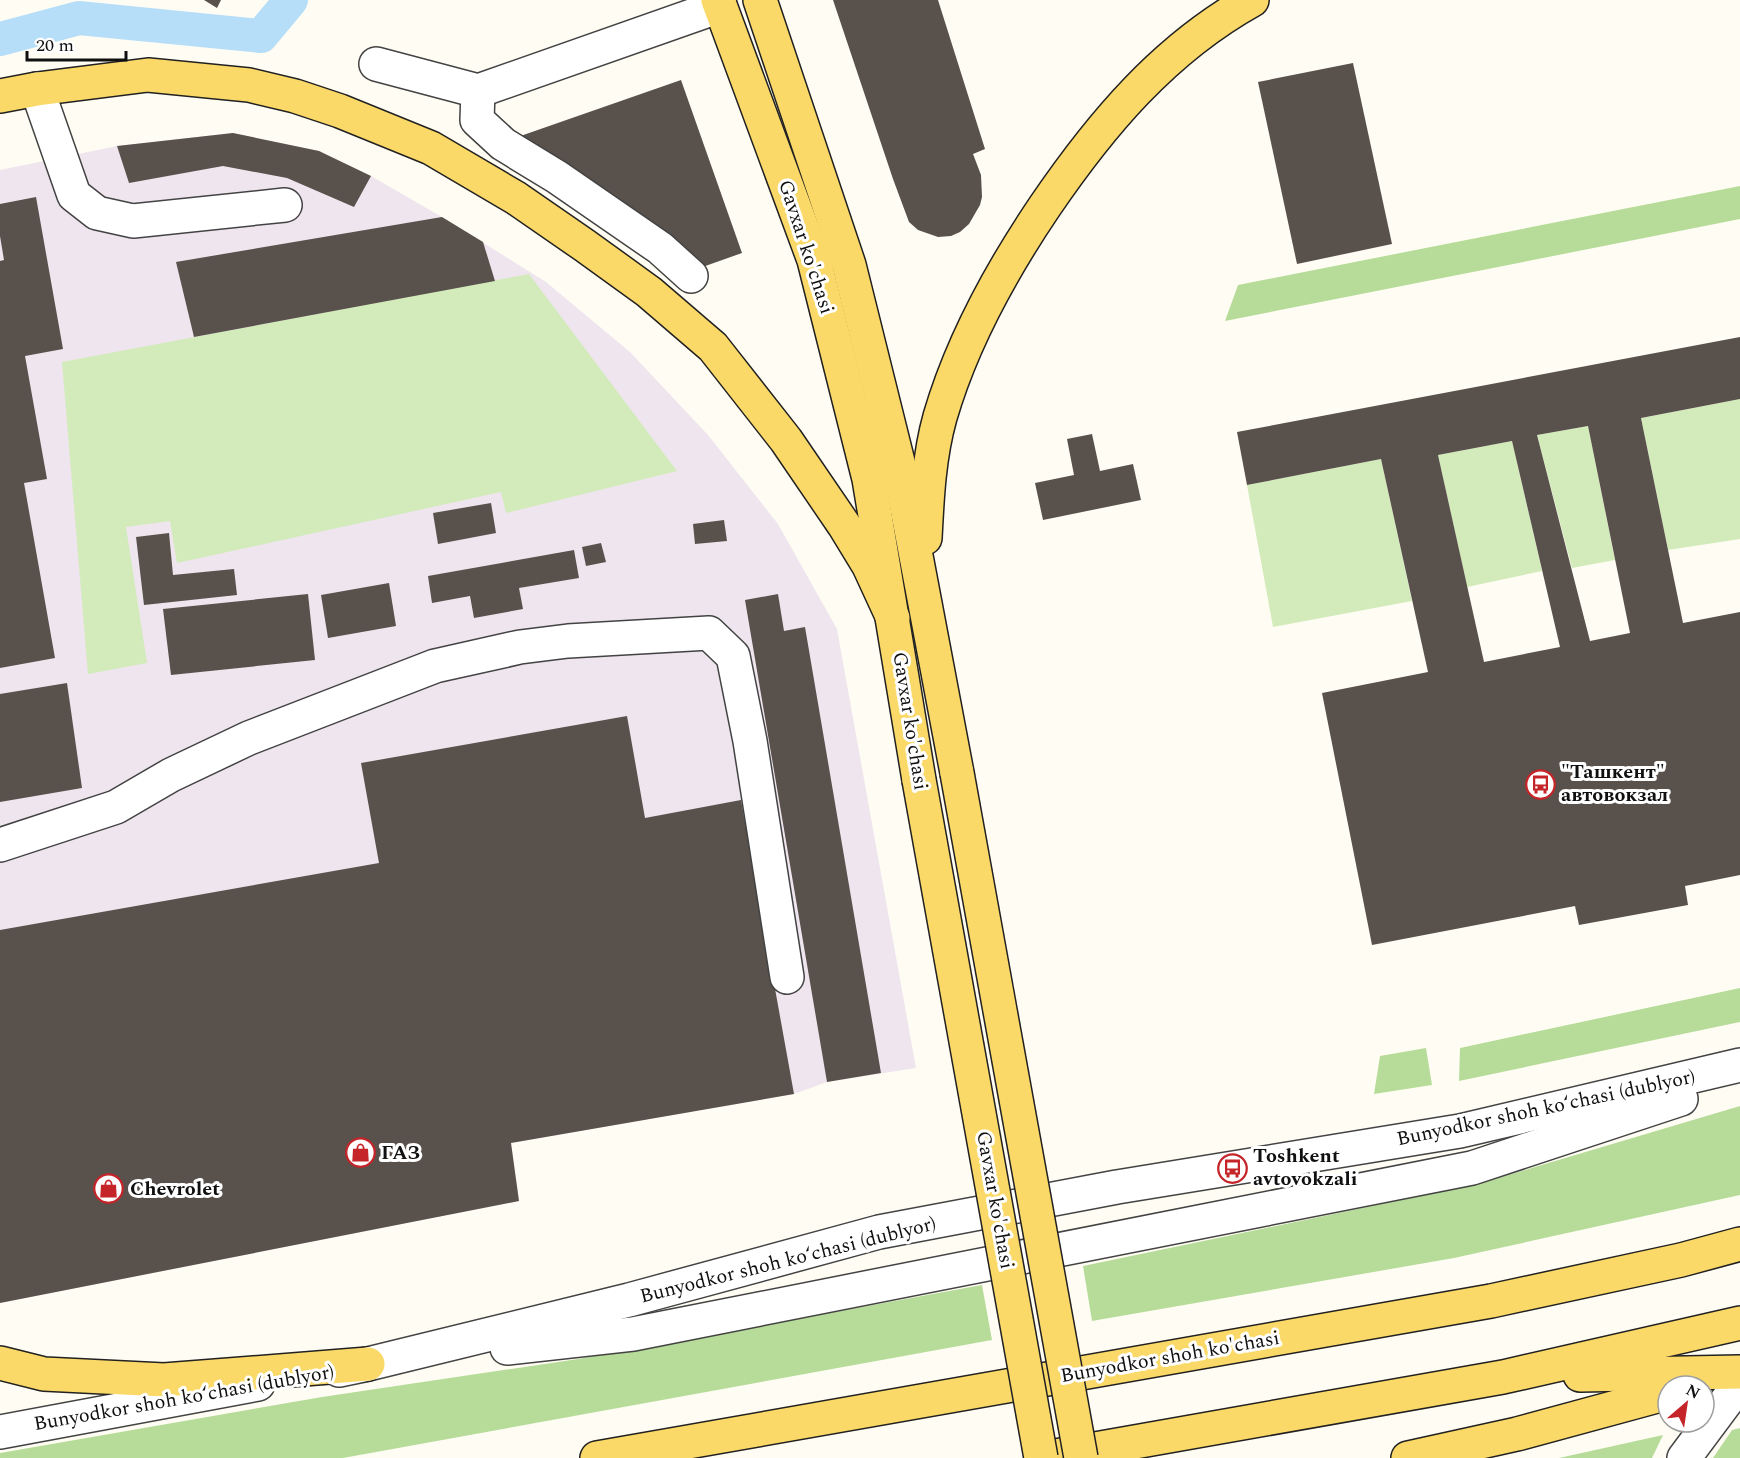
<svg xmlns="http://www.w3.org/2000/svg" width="1740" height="1458" viewBox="0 0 1740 1458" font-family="Spectral,serif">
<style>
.industrial{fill:#eee5ee}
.green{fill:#d3ebbb}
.forest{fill:#b7dc9a}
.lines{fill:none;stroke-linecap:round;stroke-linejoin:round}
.canal{stroke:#b7def8;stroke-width:34}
.building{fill:#59514c;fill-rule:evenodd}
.minor-casing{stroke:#434343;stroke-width:36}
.major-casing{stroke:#212121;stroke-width:36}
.minor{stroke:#fff;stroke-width:33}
.major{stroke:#fbd968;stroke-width:33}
.major-bridge-casing{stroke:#212121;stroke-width:36;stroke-linecap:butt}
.major-bridge{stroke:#fbd968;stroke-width:33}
.labels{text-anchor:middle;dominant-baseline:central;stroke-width:6;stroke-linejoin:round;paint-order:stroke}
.street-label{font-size:20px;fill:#101010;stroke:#fff}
.poi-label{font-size:20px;font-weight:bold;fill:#101010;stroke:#fff;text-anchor:start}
</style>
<rect width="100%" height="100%" fill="#fffdf3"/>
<path class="industrial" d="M233 133 319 151 371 176 442 217 546 282 630 352 708 435 778 524 837 629 916 1068 827 1082 794 1094 511 1143 519 1201 0 1303V170L117 146Z"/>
<g class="green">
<path d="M529 274 677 471 506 513 501 492 177 563 170 521 126 527 147 663 88 674 62 362Z"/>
<path d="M1740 399V539L1668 550 1641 418Z"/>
<path d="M1588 426 1615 560 1572 568 1537 435Z"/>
<path d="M1512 441 1542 571 1467 587 1438 455Z"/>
<path d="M1381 459 1412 601 1273 627 1247 485Z"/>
</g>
<g class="forest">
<path d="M1740 186V219L1225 321 1238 285Z"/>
<path d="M1740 988V1022L1459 1081 1460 1048Z"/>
<path d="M1426 1048 1432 1085 1374 1094 1380 1056Z"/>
<path d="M1740 1106V1195L1454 1258 1092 1321 1083 1266 1478 1184Z"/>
<path d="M982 1285 992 1340 343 1458H0V1453L322 1397 578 1359Z"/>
<path d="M1740 1428V1458H1713L1732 1430Z"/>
<path d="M1663 1435 1652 1458H1559Z"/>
</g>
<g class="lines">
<path class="canal" d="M0 39 79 18 261 36 291 0"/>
</g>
<g class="building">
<path d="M204 0H221L217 8Z"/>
<path d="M833 0H938L985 149 973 154 981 175 982 197 980 205 969 224 960 232 951 236 938 237 918 230 909 222 893 179Z"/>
<path d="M1353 63 1392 244 1297 264 1258 82Z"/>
<path d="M681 80 742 253 694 270 509 140Z"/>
<path d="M233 133 319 151 371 176 354 207 287 178 223 166 129 183 117 146Z"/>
<path d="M36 197 63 349 25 356 47 479 24 483 55 658 0 668V261L4 260 0 236V204Z"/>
<path d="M442 217 483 242 495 281 194 337 176 262Z"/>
<path d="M1740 337V399L1641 418 1683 623 1740 612V875L1685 886 1688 905 1579 925 1575 906 1372 945 1322 693 1428 672 1381 459 1247 485 1237 432ZM1588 426 1630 633 1590 641 1537 435ZM1512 441 1560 647 1484 662 1438 455Z"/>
<path d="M1092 434 1100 471 1133 464 1141 500 1043 520 1035 483 1074 475 1067 439Z"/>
<path d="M491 503 496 533 438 544 433 513Z"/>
<path d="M724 520 727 541 695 544 693 524Z"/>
<path d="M169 533 173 575 234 569 237 595 144 605 136 537Z"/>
<path d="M601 543 606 562 586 566 582 547Z"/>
<path d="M574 550 579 578 519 588 523 609 474 618 470 596 432 603 428 576Z"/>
<path d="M389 583 396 626 328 638 321 595Z"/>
<path d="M308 594 315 660 171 675 163 609Z"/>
<path d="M778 594 784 631 805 627 881 1073 827 1082 745 600Z"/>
<path d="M67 683 82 788 0 802V694Z"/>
<path d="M627 716 645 818 741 800 794 1094 511 1143 519 1201 0 1303V930L379 863 361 763Z"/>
</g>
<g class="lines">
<defs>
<g id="minor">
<path d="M376 64 478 91 720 6"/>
<path d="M37 89 74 195 97 213 133 221 285 205"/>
<path d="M478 91 477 120 503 144 557 177 660 248 691 276"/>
<path d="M0 845 116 807 171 775 249 738 435 666 520 647 568 641 709 633 733 656 750 741 787 977"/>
<path d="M507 1348 633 1334 1472 1168 1681 1099"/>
<path d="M339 1370 368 1364 629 1300 879 1232 1117 1187 1460 1131 1740 1065"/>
<path d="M0 1432 258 1384"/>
<path d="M1684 1458 1740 1383"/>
</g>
<g id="major">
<path d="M718 0 814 260 869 479 919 780"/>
<path d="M760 0 849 265 899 466 957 773"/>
<path d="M0 96 37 89 148 75 249 85 295 96 340 111 431 148 516 198 584 245 649 292 713 347 786 440 844 525 869 566 893 618"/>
<path d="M925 538C927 498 929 456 940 417 962 341 1001 271 1045 206 1101 124 1164 49 1252 0"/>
<path d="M0 1363 44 1374 164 1380 368 1364"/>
<path d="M1580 1375 1740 1372"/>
<path d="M597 1458 1491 1301 1681 1260 1740 1244"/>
<path d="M1044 1458 1503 1377 1740 1323"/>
<path d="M1408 1458 1517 1434 1668 1393"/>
</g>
</defs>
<use href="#minor" class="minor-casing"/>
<use href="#major" class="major-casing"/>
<use href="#minor" class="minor"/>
<use href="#major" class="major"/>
<defs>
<g id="major-bridge">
<path d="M957 773 1081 1458"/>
<path d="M919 780 1041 1458"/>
</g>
</defs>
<use href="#major-bridge" class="major-bridge-casing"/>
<use href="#major-bridge" class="major-bridge"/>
</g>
<defs>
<symbol id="bus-ring" viewBox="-11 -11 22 22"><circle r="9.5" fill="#fff" stroke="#c52429" stroke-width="1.5"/><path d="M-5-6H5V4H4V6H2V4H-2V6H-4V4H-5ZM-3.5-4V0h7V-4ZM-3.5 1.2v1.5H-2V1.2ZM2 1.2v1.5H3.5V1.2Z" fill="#c52429"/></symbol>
<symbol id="shop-ring" viewBox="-11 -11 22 22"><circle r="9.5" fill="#fff" stroke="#c52429" stroke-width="1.5"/><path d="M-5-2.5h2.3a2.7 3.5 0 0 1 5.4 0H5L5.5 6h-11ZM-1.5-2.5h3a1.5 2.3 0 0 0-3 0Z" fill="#c52429"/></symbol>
</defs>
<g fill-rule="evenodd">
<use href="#bus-ring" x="1524" y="768" width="33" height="33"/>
<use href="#shop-ring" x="344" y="1136" width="33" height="33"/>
<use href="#bus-ring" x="1216" y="1152" width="33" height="33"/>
<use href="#shop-ring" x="92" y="1172" width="33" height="33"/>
</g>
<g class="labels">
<g class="street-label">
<text transform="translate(806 247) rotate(72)">Gavxar ko'chasi</text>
<text transform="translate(910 721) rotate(81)">Gavxar ko'chasi</text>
<text transform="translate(1546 1108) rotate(-12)">Bunyodkor shoh koʻchasi (dublyor)</text>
<text transform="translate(995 1200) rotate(80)">Gavxar ko'chasi</text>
<text transform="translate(788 1260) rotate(-14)">Bunyodkor shoh koʻchasi (dublyor)</text>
<text transform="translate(1170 1357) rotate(-10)">Bunyodkor shoh ko'chasi</text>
<text transform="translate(184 1398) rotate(-10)">Bunyodkor shoh koʻchasi (dublyor)</text>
</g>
<g class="poi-label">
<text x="1561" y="772">"Ташкент"<tspan x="1561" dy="23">автовокзал</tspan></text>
<text x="381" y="1153">ГАЗ</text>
<text x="1253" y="1156">Toshkent<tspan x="1253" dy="23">avtovokzali</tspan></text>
<text x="130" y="1189">Chevrolet</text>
</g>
</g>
<g transform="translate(1686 1404) rotate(29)"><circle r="28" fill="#ffffff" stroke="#9f9f9f" stroke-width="1.5"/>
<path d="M0-4.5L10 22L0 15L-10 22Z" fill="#c52429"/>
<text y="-9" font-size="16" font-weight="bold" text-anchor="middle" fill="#101010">N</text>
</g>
<path d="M27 51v9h99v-9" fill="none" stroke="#101010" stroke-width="3"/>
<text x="36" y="51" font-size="18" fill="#101010" stroke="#ffffff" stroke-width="4.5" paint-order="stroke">20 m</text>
</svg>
